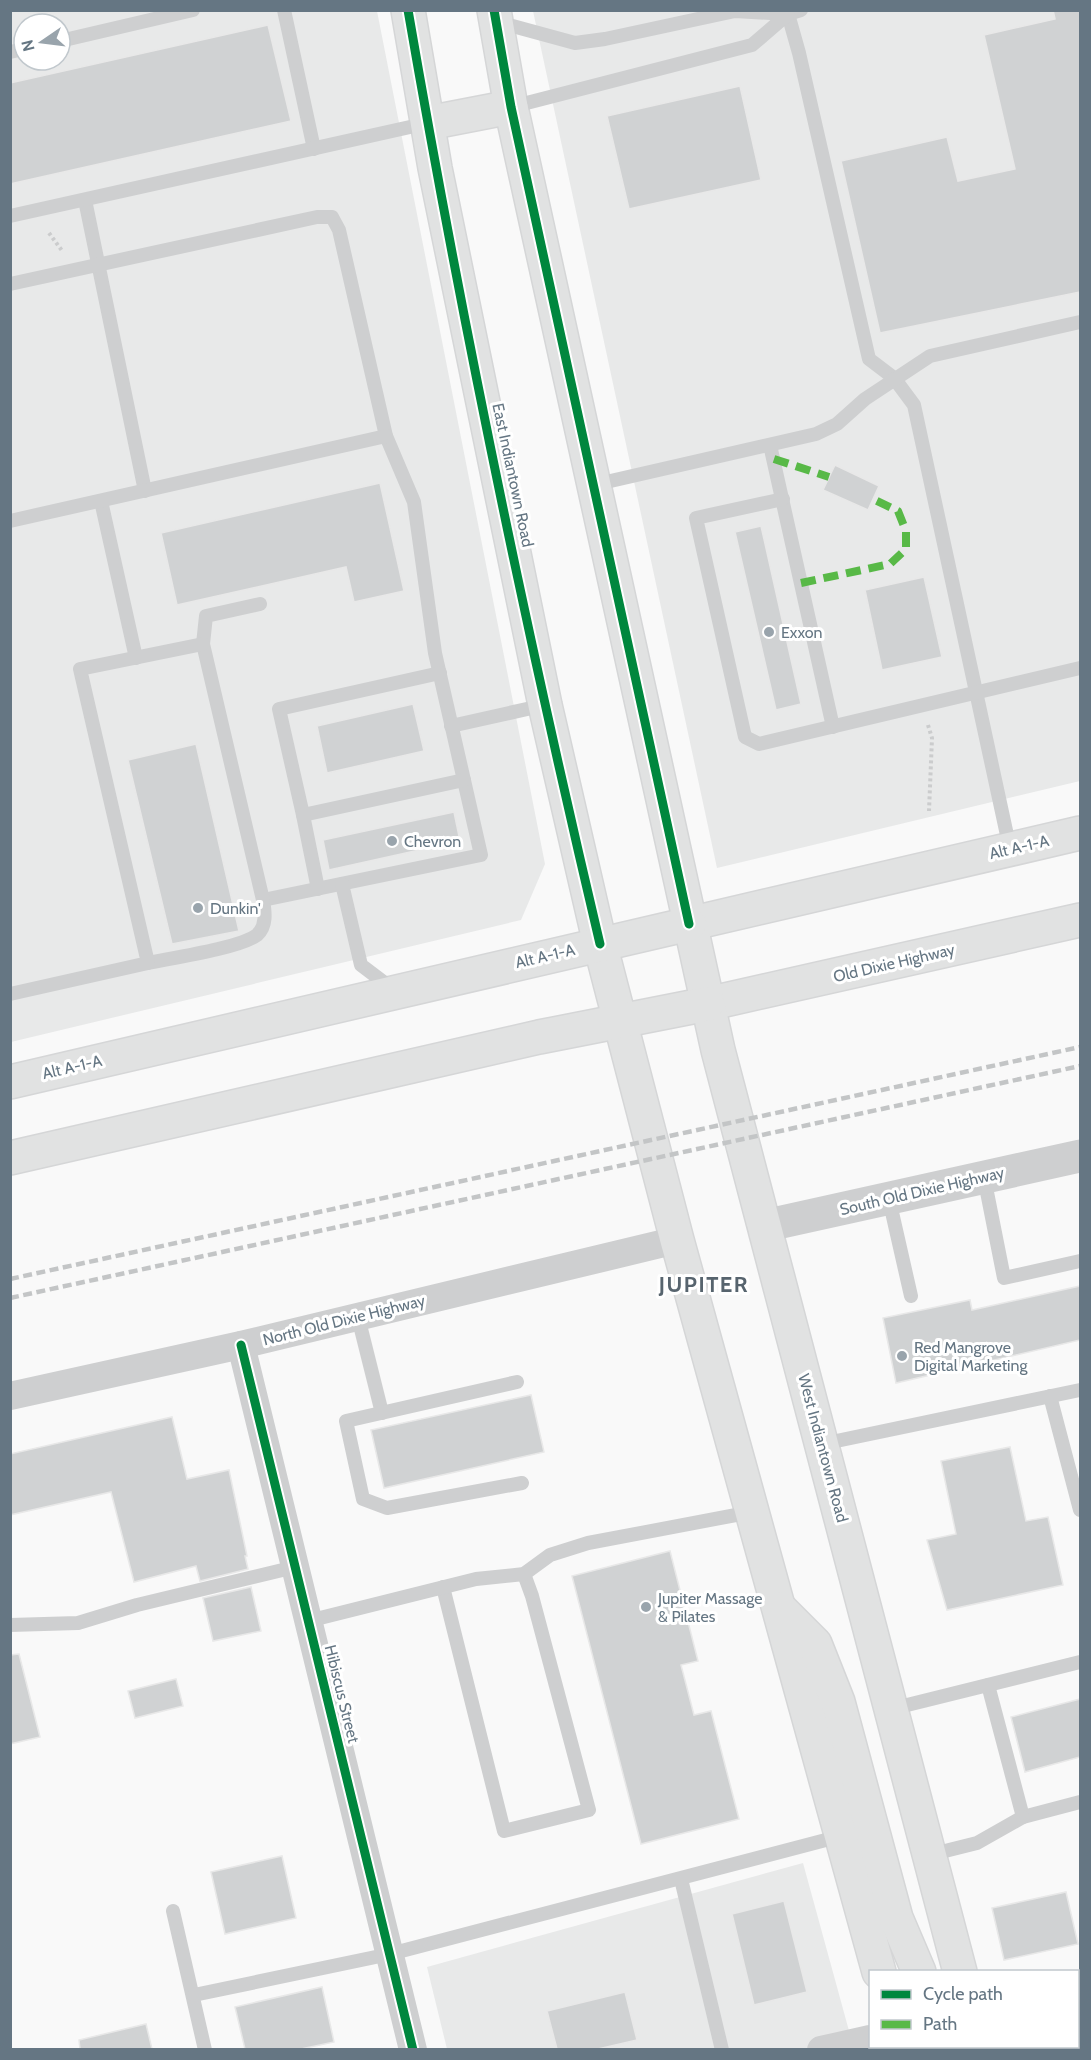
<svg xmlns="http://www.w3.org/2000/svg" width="1091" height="2060" viewBox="0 0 1091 2060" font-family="Cabin,sans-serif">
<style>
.built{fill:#e8e9e9;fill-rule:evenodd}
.building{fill:#d0d2d3;stroke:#e8e8e8;stroke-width:1.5}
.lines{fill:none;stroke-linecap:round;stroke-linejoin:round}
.secondary-casing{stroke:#d5d6d7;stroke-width:36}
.primary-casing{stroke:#d5d6d7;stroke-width:36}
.path{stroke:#cbcccd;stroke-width:4;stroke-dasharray:3 3;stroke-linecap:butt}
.service{stroke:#cecfd0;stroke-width:14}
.minor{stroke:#cecfd0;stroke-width:28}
.tertiary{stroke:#cecfd0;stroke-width:33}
.secondary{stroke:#e1e2e2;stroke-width:33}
.primary{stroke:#e1e2e2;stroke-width:33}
.rail{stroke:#c3c5c6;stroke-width:4.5;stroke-dasharray:9 4.5;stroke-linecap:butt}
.quiet{stroke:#58b947;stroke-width:8;stroke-dasharray:15 8;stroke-linecap:butt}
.cycleway-casing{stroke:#fff;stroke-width:13}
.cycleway{stroke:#00873e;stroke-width:9}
.poi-dot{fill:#99a4ac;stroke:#fff;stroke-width:2}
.labels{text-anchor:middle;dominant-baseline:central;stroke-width:6;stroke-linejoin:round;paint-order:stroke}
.street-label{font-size:16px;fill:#657683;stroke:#fff}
.poi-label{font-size:16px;fill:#657683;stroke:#fff;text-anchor:start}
.district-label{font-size:22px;font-weight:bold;letter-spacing:1.5px;fill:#57646e;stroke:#fff}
</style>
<rect width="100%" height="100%" fill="#f9f9f9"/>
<g class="built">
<path d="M10 11H377L545 864 521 920 11 1042ZM24 24H60V60H24Z"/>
<path d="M533 11H1080V781L717 868Z"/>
<path d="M803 1863 854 2049H447L427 1967Z"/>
</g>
<g class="building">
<path d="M1053 10H1080V292L880 333 841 161 947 137 958 181 1015 169 984 35 1055 19Z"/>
<path d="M268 25 291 121 10 184V83Z"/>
<path d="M740 86 761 180 629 209 607 116Z"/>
<path d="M835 465 879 486 868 510 823 490Z"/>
<path d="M380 483 404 591 354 602 346 567 177 605 161 533Z"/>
<path d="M761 526 801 704 776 710 735 532Z"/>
<path d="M924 577 942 657 882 670 865 590Z"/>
<path d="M413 704 424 751 327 773 317 726Z"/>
<path d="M196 744 239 931 172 944 128 760Z"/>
<path d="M454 812 460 841 329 870 323 840Z"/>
<path d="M1080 1286V1340L896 1383 883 1318 970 1300 972 1310Z"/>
<path d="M531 1395 544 1452 384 1488 371 1430Z"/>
<path d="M172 1417 187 1479 229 1470 247 1556H245L248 1569 200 1581 196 1566 134 1582 111 1492 10 1515V1454Z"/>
<path d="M1010 1447 1026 1521 1048 1517 1063 1585 947 1610 927 1540 956 1534 941 1461Z"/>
<path d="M670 1551 698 1661 681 1665 694 1715 711 1711 739 1819 641 1844 572 1576Z"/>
<path d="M251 1587 261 1631 213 1641 203 1598Z"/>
<path d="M19 1654 40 1737 10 1744V1655Z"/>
<path d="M176 1679 183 1706 135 1718 128 1691Z"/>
<path d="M1080 1699V1757L1025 1772 1011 1717Z"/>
<path d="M282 1856 296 1918 225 1934 211 1872Z"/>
<path d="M1066 1892 1078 1944 1004 1960 992 1908Z"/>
<path d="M784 1901 807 1992 754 2005 732 1914Z"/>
<path d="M322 1987 334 2042 301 2049H245L235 2007Z"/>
<path d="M625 1992 637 2040 598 2049H557L547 2011Z"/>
<path d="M146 2024 152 2049H80L79 2040Z"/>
</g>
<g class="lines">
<defs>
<g id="secondary">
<path d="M689 924 1080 833"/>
<path d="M707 1004 1080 920"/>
</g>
<g id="primary">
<path d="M408 10 435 168 545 705 600 944 677 1240 879 1972"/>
<path d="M494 10 511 107 718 1050 960 1972"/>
<path d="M428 123 511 107"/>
<path d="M10 1082 689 924"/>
<path d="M10 1158 539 1037 707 1004"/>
<path d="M780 1609 815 1644 838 1702 896 1918 919 1972"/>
<path d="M911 2046 915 2050"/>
<path d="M980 2046V2050"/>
</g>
</defs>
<use href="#secondary" class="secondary-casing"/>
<use href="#primary" class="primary-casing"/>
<g class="path">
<path d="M49 233 63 252"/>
<path d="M928 725 932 738 929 811"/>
</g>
<g class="service">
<path d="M284 10 314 149"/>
<path d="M788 14 799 53 869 359 894 378 914 405 1010 849"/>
<path d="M498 22 575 43 605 39 735 11 788 14 801 10"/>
<path d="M60 41 193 10"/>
<path d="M10 52 24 49"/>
<path d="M511 107 752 45 788 14"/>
<path d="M85 200 145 491"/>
<path d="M10 216 428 123"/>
<path d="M10 284 317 217H332L339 230 386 436 414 502 435 653 481 855 263 900C265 912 267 926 257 935 240 948 172 958 148 963"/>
<path d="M770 445 833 727"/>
<path d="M593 485 816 434 837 424 865 399 930 356 1080 322"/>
<path d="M783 499 696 518 745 737 759 744 1080 668"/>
<path d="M101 501 136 658"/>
<path d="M10 521 386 436"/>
<path d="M260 604 206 616 203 644 263 900"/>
<path d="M440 673 279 709 303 815 464 780"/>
<path d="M451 726 545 705"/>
<path d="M303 815 318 889"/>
<path d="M342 884 361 965 394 990"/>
<path d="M10 994 148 963 80 669 203 644"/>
<path d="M984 1177 1004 1278 1080 1261"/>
<path d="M889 1199 911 1296"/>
<path d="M358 1317 382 1413"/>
<path d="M517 1382 346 1421 363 1499 387 1508 522 1483"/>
<path d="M1050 1396 1080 1510"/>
<path d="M822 1444 1080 1390"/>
<path d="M443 1587 504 1831 589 1810 532 1596 524 1574"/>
<path d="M308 1621 476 1579 524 1574 550 1555 588 1543 752 1512"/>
<path d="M10 1625 78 1623 137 1605 295 1567"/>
<path d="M988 1685 1023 1817 1080 1802"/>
<path d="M891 1709 1080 1662"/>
<path d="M929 1855 977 1843 1023 1817"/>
<path d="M681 1879 722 2050"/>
<path d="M173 1911 205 2050"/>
<path d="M194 1995 390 1954 841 1836"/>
</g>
<g class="minor">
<path d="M241 1345 413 2050"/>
<path d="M10 1396 241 1345 677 1240"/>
<path d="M1078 2000H1080"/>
<path d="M821 2050 870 2039"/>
</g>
<path class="tertiary" d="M764 1226 1080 1156"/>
<use href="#secondary" class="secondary"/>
<use href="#primary" class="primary"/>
<g class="rail">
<path d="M10 1279 1080 1047"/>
<path d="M10 1298 1080 1066"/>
</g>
<g class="quiet">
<path d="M774 459 829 477"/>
<path d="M801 583 890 564 906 549V531L898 511 873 499"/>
</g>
<defs>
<g id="cycleway">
<path d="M408 10C462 323 527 635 600 944"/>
<path d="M494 10 511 107 689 924"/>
<path d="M241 1345 413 2050"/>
</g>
</defs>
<use href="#cycleway" class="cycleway-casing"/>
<use href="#cycleway" class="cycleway"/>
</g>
<g class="poi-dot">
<circle cx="769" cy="632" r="6"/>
<circle cx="392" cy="841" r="6"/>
<circle cx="198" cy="908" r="6"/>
<circle cx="902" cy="1356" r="6"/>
<circle cx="646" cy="1607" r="6"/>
</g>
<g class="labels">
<g class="street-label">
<text transform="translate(513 475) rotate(78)">East Indiantown Road</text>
<text transform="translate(1019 847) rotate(-13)">Alt A-1-A</text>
<text transform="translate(545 956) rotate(-13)">Alt A-1-A</text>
<text transform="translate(894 963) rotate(-13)">Old Dixie Highway</text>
<text transform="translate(72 1067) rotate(-13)">Alt A-1-A</text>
<text transform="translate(922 1191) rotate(-13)">South Old Dixie Highway</text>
<text transform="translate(344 1320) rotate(-14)">North Old Dixie Highway</text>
<text transform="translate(823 1448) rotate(75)">West Indiantown Road</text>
<text transform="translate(342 1694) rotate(76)">Hibiscus Street</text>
</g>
<g class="poi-label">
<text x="781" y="632">Exxon</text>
<text x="404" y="841">Chevron</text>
<text x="210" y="908">Dunkin'</text>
<text x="914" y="1347">Red Mangrove<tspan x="914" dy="18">Digital Marketing</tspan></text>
<text x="658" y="1598">Jupiter Massage<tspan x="658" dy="18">&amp; Pilates</tspan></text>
</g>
<g class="district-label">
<text x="704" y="1284">JUPITER</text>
</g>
</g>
<rect width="1091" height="2060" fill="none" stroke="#657683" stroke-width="24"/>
<rect x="869" y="1970" width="210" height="78" fill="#ffffff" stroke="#c1c8cd" stroke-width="1.5"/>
<rect x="881" y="1990" width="30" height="9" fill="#00873e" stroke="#c1c8cd" stroke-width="1.5"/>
<text x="923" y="2000" font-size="18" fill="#657683">Cycle path</text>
<rect x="881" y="2020" width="30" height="9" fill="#58b947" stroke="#c1c8cd" stroke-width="1.5"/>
<text x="923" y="2030" font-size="18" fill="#657683">Path</text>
<g transform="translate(42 42) rotate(256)"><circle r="28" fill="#ffffff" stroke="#c1c8cd" stroke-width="1.5"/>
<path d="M0-4.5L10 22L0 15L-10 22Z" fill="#99a4ac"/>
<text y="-9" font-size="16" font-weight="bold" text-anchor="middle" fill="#657683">N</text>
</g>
</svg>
